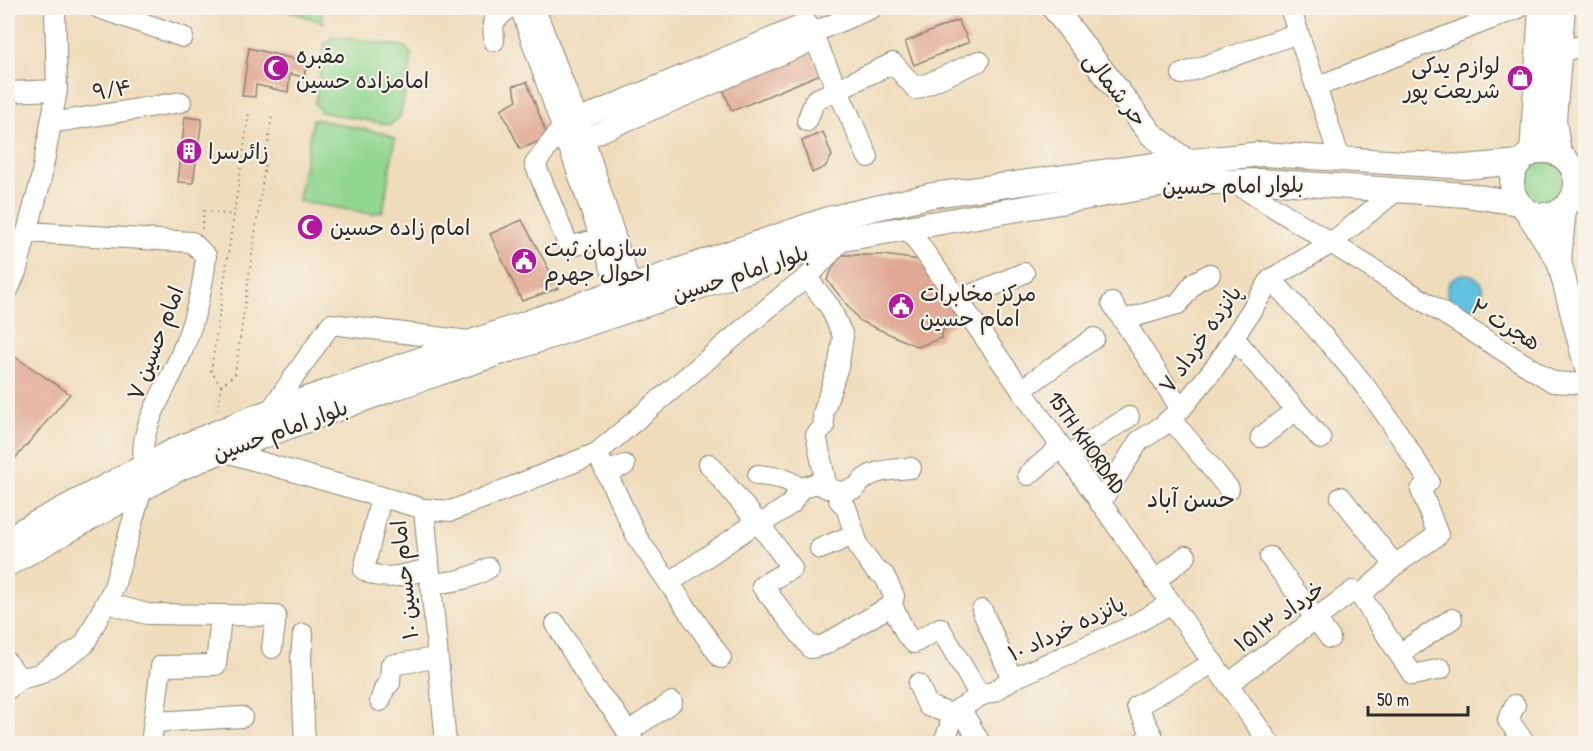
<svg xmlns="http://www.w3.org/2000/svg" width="1593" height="751" viewBox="0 0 1593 751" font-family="'Patrick Hand','Playpen Sans Arabic',sans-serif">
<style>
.green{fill:#91d790;stroke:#5e815e;stroke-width:1.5}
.water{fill:#61c1e0;stroke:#467686;stroke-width:1.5}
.building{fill:#e0a792}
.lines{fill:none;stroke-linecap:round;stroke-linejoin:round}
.minor-casing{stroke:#8d8472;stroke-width:22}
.major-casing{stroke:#8d8472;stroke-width:26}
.path{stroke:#8d8472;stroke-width:2;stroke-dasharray:1.5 4.5;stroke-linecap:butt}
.minor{stroke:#fff;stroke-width:20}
.major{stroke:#fff;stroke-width:24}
.labels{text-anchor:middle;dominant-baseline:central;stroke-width:4.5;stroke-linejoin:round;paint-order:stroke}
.poi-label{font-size:22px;fill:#2b2b2b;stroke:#f7f3e8;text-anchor:start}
.street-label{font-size:22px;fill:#2b2b2b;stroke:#f7f3e8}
.neighbourhood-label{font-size:24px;fill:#2b2b2b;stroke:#f7f3e8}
</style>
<rect width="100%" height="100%" fill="#f7f3e8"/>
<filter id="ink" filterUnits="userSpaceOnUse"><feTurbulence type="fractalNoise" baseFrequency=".0167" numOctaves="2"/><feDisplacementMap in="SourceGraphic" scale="12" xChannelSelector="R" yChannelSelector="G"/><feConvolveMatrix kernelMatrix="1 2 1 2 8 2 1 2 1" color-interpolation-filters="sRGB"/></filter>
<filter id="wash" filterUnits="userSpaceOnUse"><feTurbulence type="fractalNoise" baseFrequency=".008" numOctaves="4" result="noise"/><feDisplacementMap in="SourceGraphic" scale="24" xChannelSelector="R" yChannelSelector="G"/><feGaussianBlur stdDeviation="1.35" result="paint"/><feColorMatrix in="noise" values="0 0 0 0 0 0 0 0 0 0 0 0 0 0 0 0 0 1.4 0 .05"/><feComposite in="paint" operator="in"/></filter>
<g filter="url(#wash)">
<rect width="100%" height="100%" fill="#efdcba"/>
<g class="green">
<path d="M282 8H319L324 23Z"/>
<path d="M333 36 406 47 412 56 400 117 390 125 321 112 315 103 325 44Z"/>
<path d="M313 119 387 134 395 139 383 211 372 214 298 201Z"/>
<circle cx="1545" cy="184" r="22"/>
</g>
<circle class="water" cx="1465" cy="292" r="18"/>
<g id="blocks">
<g class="building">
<path d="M411 8H426L413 13Z"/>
<path d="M958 20 969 42 914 65 905 42Z"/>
<path d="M249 48 307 62 304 77 290 74 288 92 256 85 255 97 242 96Z"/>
<path d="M810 51 820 74 732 111 722 87Z"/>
<path d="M527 82 548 138 520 149 501 109 517 100 513 86Z"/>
<path d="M185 117 202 119 193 183 178 182Z"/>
<path d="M823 132 832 156 825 167 812 173 802 141Z"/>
<path d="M522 220 559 288 522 301 490 234Z"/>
<path d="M839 255H884L919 260 962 318 943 330 941 338 918 347 860 321 827 280Z"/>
<path d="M8 352 70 394 8 467Z"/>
</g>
</g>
</g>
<g filter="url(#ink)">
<use href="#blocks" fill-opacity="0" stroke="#8d8472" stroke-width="1.5"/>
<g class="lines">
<defs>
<g id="minor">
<path d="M99 8 183 37"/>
<path d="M1290 8 1340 159"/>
<path d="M812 33 872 8"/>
<path d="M815 40 868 157"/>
<path d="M494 41 493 23 508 8"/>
<path d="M1559 53 1586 44"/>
<path d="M1182 74 1298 33"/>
<path d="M1316 87 1519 8"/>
<path d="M8 92 57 90"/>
<path d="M807 121 815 100 893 63 916 89 979 61"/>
<path d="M51 123 181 102"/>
<path d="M568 146 815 40 807 23 577 120 562 128 535 164 569 247 614 235"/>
<path d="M1232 181 1553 382 1586 384"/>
<path d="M907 227 1270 744"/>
<path d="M27 232 192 242 206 256C203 290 194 322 181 354 170 383 133 435 146 465"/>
<path d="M807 278 830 307 843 336 839 363 823 414 824 427 816 435 827 488 841 492 856 488C868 469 891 470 911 468"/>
<path d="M1271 279C1309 321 1349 362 1381 408 1398 432 1413 457 1429 481L1421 490 1438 535 1395 565 1341 497"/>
<path d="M8 290 16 272 40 184 57 90 55 8"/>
<path d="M619 291 521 10 535 9 583 134 631 287"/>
<path d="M958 300 1024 273"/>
<path d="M1112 303 1181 409"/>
<path d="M1123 320 1178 304 1195 282 1210 274"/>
<path d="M1234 338 1321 439"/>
<path d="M1021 390 1094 338"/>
<path d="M270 411 331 324 469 341"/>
<path d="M1171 419 1229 489"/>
<path d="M1261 437 1296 410"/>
<path d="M222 451 424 509 446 744"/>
<path d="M597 453 638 539 669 583"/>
<path d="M1068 456 1129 417"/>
<path d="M709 464 760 525"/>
<path d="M606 472 625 465"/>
<path d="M758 475C775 477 787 477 800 489"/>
<path d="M1028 475 1061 447"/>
<path d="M827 488 816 483 800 489 791 504 760 525 792 568 762 586 811 648 824 645 892 605 894 596 884 575 875 570 859 548 846 507 839 500 841 492"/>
<path d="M381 497 364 570C385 583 406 574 429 569"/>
<path d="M1100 503 1139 441 1161 427 1181 409 1216 366 1271 279 1330 244 1397 190"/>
<path d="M424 509 451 511 597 453 787 292 807 278 843 239"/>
<path d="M820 549 853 535"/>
<path d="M1270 557 1330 638"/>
<path d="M1395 565 1360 595 1413 675 1441 669"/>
<path d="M1155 581 1186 556"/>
<path d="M430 583C453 583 470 579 489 568"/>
<path d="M107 603 147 614 221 615 216 665 161 666 151 744"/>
<path d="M892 605 906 634 914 643 940 628 980 696 951 714 928 706 918 684"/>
<path d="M982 610 1012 679"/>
<path d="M221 615 276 616 272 648"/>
<path d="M556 624 594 688 614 711 635 744"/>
<path d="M303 634 301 657 305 744"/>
<path d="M1399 654 1452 619"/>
<path d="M721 658 669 583 757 522"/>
<path d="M8 663 20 679"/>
<path d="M1228 684 1353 591 1360 595"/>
<path d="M8 689 20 679 39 674 84 645 114 587 142 488"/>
<path d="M980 696 995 691 1012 679 1130 627 1171 603"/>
<path d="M380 701 385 687 390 683 391 665 436 658"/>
<path d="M1515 705 1508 720 1526 744"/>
<path d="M960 708 981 744"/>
<path d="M154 722 242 717"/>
<path d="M628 732 672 702"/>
<path d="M943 744 950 726 951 714"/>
<path d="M1139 744 1153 737 1137 706 1213 663"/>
</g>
<g id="major">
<path d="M1054 8 1151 134 1187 162"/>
<circle cx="1544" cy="183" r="32"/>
<path d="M1532 153 1541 8"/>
<path d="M1559 154 1554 120 1563 8"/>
<path d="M1526 210 1559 261 1564 208"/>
<path d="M1559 261 1586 365"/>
<path d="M8 538 179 448 257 416 828 219 933 195 1162 164 1262 154 1465 167 1519 162"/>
<path d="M8 564 178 469 222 451 397 387 843 239 1171 183 1262 181 1466 195 1518 203"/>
</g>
</defs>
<use href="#minor" class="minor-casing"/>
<use href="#major" class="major-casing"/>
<g class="path">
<path d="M202 229 204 211 234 215"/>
<path d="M221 386 235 374 272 115"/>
<path d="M218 410 221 386 211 371 249 112"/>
</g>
<use href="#minor" class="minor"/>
<use href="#major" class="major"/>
</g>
</g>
<defs>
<symbol id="mosque-disc" viewBox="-11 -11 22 22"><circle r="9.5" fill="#b5179e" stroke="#f7f3e8"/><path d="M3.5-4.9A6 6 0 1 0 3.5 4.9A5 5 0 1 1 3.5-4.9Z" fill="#fff"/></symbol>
<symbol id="shop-disc" viewBox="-11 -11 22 22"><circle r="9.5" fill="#b5179e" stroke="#f7f3e8"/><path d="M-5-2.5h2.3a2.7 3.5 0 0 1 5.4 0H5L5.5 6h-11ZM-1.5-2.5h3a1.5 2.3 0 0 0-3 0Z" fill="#fff"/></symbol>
<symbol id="building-disc" viewBox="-11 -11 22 22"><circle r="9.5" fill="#b5179e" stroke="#f7f3e8"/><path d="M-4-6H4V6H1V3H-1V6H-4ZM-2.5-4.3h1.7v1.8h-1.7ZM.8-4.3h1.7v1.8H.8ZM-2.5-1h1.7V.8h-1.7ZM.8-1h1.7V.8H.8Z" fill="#fff"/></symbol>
<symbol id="civic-disc" viewBox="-11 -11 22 22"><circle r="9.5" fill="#b5179e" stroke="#f7f3e8"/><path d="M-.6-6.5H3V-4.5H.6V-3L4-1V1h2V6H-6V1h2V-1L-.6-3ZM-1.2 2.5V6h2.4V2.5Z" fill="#fff"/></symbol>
</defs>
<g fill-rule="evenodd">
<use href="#mosque-disc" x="261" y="53" width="30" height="30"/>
<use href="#shop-disc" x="1505" y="63" width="30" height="30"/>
<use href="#building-disc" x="174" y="136" width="30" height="30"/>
<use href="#mosque-disc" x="295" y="212" width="30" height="30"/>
<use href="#civic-disc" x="509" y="246" width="30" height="30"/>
<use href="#civic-disc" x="886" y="291" width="30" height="30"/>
</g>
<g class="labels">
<g class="poi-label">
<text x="296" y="55">مقبره<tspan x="296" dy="25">امامزاده حسین</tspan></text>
<text x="1500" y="65" text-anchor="end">لوازم یدکی<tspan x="1500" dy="25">شریعت پور</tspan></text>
<text x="208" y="151">زائرسرا</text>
<text x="330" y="227">امام زاده حسین</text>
<text x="544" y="248">سازمان ثبت<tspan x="544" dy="25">احوال جهرم</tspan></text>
<text x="920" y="293">مرکز مخابرات<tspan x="920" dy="25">امام حسین</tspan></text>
</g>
<g class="street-label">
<text transform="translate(112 89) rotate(-9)">۹/۴</text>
<text transform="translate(1116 89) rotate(52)">حر شمالی</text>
<text transform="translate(1233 185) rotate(-1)">بلوار امام حسین</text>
<text transform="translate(740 273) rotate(-18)">بلوار امام حسین</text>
<text transform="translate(1506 324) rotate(32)">هجرت ۲</text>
<text transform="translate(1200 339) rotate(-55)">پانزده خرداد ۷</text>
<text transform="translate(155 343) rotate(-69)">امام حسین ۷</text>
<text transform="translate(280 430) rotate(-20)">بلوار امام حسین</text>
<text transform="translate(1087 442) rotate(55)">15TH KHORDAD</text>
<text transform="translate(404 580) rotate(-96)">امام حسین ۱۰</text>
<text transform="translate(1279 616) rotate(-36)">۱۵خرداد ۱۳</text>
<text transform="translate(1066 628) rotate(-25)">پانزده خرداد ۱۰</text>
</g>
<g class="neighbourhood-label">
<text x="1191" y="498">حسن آباد</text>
</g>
</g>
<rect width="1593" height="751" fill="none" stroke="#f7f3e8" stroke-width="30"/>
<path d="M1368 706v9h100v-9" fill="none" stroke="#2b2b2b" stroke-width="3"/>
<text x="1377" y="706" font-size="18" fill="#2b2b2b" stroke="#f7f3e8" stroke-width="4.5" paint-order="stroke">50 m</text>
</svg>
